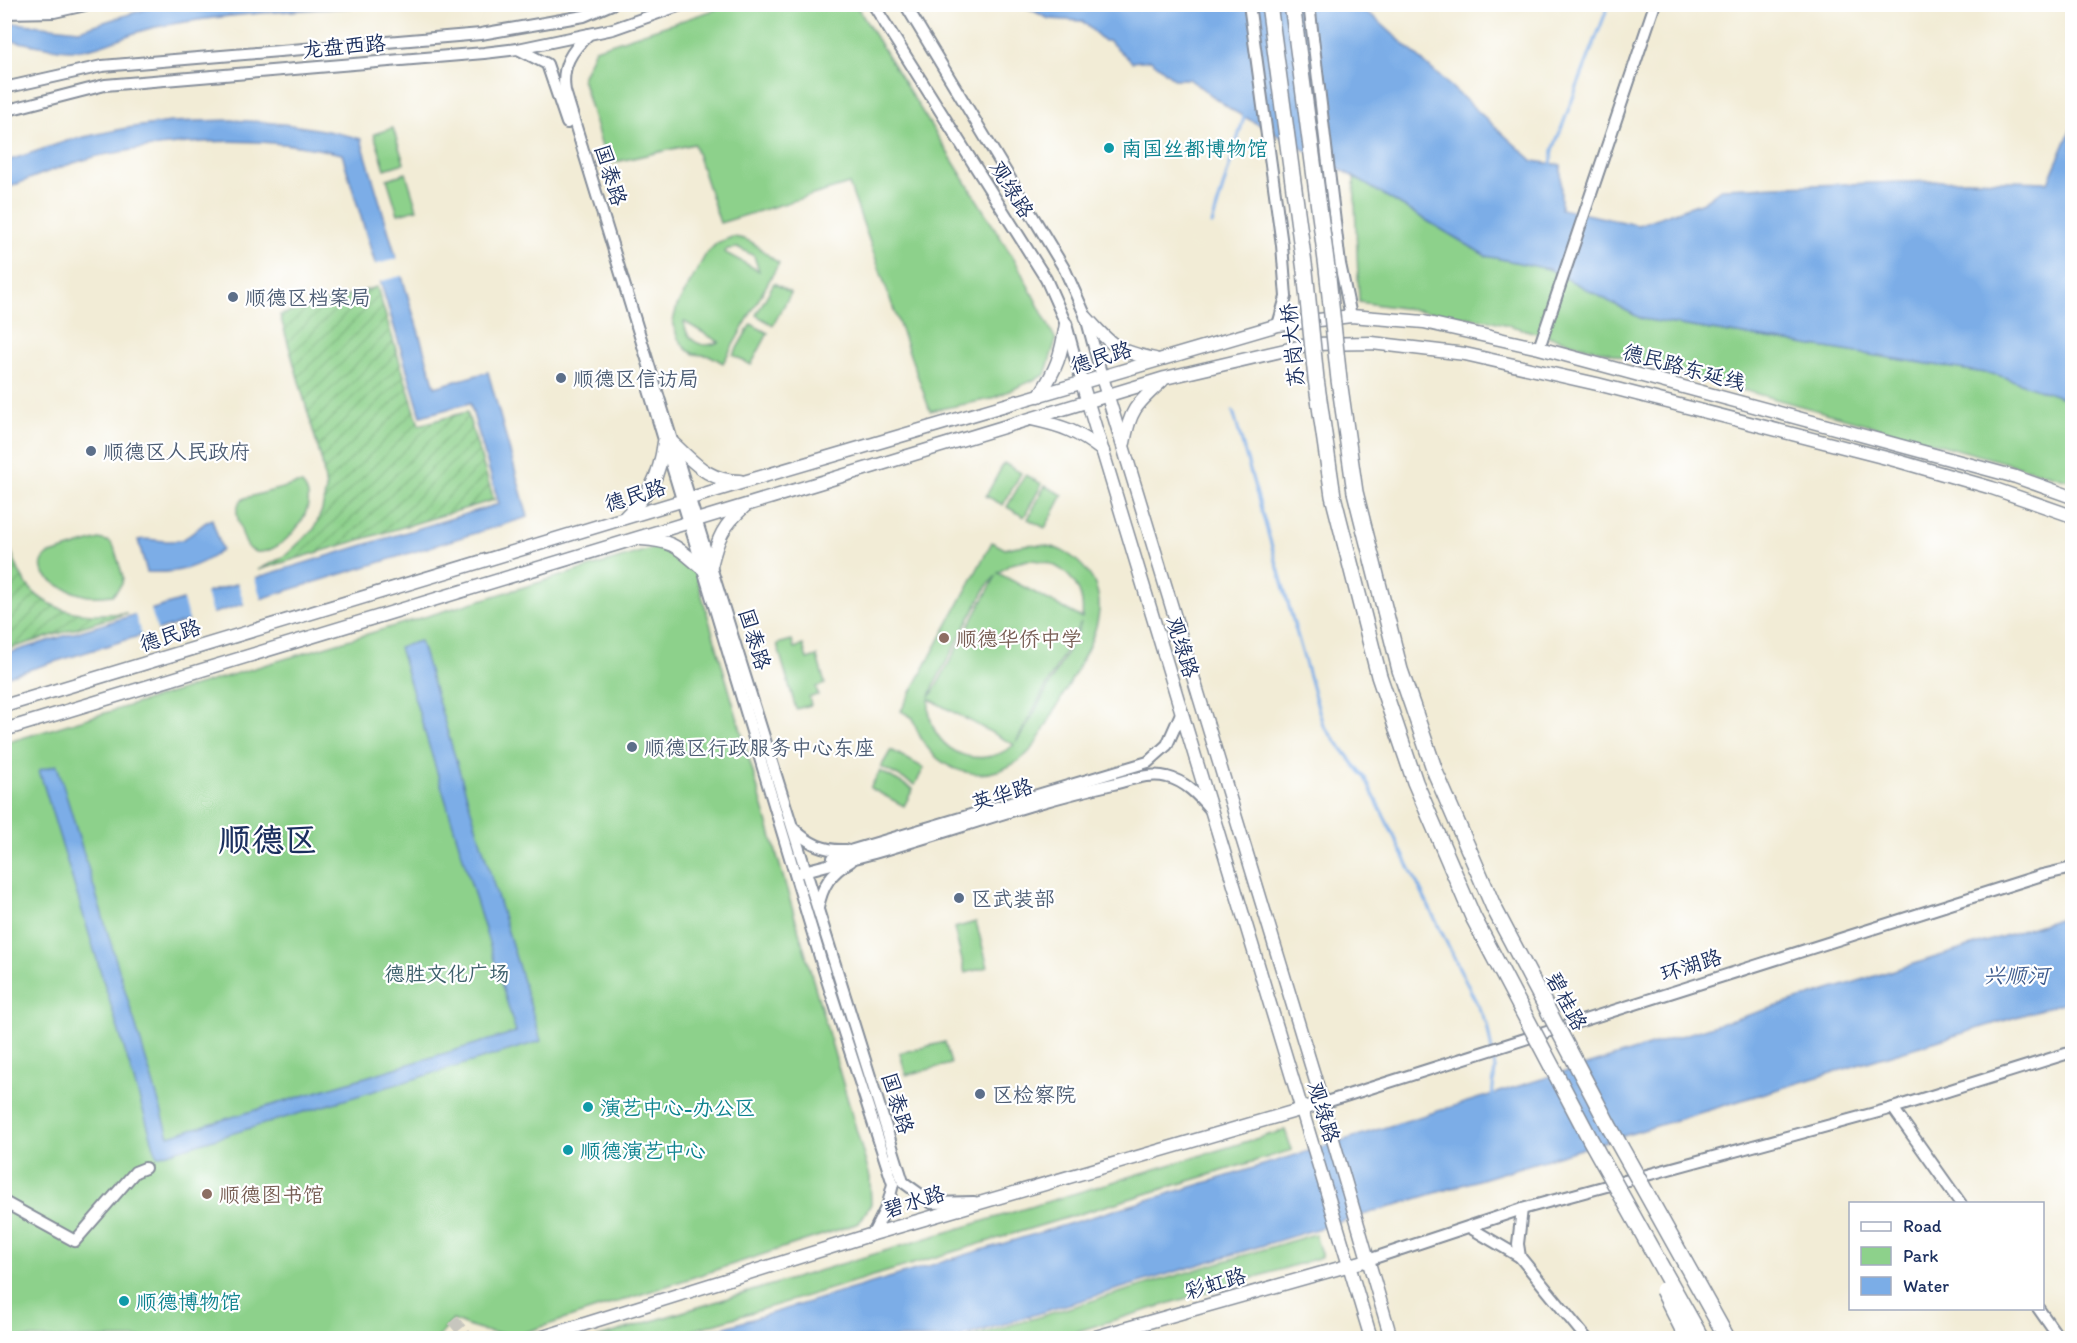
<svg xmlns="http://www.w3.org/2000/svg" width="2077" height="1343" viewBox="0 0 2077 1343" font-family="Itim,'LXGW WenKai TC',sans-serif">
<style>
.green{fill:#8dd18b;stroke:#548074;stroke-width:1.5;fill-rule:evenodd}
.garden{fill:url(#garden-furrows);stroke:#548074;stroke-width:1.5}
.water{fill:#7bade7;stroke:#4b6ea2;stroke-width:1.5}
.pier{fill:#f2ecd6}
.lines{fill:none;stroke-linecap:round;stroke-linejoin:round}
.stream{stroke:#7bade7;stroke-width:3}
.major-tunnel{stroke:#c7c6be;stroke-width:12;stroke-dasharray:12 6;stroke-linecap:butt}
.minor-casing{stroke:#868e9a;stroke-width:14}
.major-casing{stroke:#868e9a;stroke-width:15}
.minor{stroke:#fff;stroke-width:10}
.major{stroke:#fff;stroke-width:12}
.highway-bridge-casing{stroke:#868e9a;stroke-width:18;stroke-linecap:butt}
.highway-bridge{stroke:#fff;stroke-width:15}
.culture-dot{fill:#0f9aa8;stroke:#fff;stroke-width:2}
.service-dot{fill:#5c6f8a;stroke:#fff;stroke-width:2}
.education-dot{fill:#8d6e63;stroke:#fff;stroke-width:2}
.labels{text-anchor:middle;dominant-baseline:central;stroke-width:4.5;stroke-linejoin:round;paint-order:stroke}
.street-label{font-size:21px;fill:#1b2f5e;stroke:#fff}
.culture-label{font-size:21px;fill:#0d838f;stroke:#fff;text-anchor:start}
.service-label{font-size:21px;fill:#4e5e75;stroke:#fff;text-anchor:start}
.education-label{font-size:21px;fill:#785e54;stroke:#fff;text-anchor:start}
.park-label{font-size:21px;fill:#3d606c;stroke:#fff}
.water-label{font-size:22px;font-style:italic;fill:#3d5b8e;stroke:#fff}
.town-label{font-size:33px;font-weight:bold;fill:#1b2f5e;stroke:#fff}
</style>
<defs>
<pattern id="garden-furrows" width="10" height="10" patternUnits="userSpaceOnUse" patternTransform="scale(1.5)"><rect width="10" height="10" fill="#8dd18b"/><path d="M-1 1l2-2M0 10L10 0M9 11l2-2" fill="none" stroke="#72aa75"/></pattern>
</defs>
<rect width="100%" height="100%" fill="#fff"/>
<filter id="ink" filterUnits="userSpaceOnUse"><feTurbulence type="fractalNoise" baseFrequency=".0167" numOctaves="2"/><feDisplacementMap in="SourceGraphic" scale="12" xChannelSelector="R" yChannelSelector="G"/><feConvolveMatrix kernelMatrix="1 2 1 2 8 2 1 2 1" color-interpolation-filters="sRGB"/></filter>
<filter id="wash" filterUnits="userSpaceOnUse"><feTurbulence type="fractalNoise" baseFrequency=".008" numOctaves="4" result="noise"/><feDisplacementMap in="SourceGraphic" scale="24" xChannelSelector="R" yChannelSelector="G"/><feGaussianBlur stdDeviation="1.35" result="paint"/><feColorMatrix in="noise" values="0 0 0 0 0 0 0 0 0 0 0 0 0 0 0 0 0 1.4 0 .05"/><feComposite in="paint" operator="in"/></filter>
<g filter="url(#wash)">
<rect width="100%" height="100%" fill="#f2ecd6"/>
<g class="green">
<path d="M729 5H854L859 10 1017 264 1056 340 1045 375 991 399 930 411 849 184 720 223 694 144 607 164 582 78 595 49Z"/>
<path d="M393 128 404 163 385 169 374 134Z"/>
<path d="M406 173 417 209 398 214 387 179Z"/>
<path d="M1354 177 1486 256 1549 269 1642 319 1998 375 2072 401V481L1493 321 1359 302Z"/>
<path d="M732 237C756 238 761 253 779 263L723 363 711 356 694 354 687 350 677 337 673 321 677 306 706 254 717 243ZM739 248 754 256 759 271 724 252 728 249ZM684 322H685L719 342C702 350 686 341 684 322Z"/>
<path d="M774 283 791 293 773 325 756 315Z"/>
<path d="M751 324 768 333 751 365 733 355Z"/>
<path d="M1004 463 1021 473 1003 505 986 496Z"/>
<path d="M1025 475 1042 484 1024 517 1007 507Z"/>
<path d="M297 484H302C327 509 271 566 250 549 243 543 242 531 239 523 236 512 235 504 245 498Z"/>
<path d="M1045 486 1063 495 1045 528 1028 519Z"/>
<path d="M99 539 110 542 114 547 123 577 122 584 113 595C105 596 97 597 89 596 74 594 25 576 47 555Z"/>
<path d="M992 542 1005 549C1028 542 1051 542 1071 556 1124 595 1090 645 1067 688 1056 708 1045 729 1033 748 992 793 928 776 913 718L901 711ZM1028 560C1061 560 1086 584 1082 618L998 573 1011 564ZM996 576 931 696H930L935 683 987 586ZM1081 622 1077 634 1024 731 1016 742ZM929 699 1013 744 1014 745C976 775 925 748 929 699Z"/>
<path d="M667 544 694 568 870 1177 871 1204 859 1223 523 1333C498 1336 476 1331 453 1320L438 1338H5V743Z"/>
<path d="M792 640 794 648 803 645 807 659 817 656 825 684 816 687 818 695 809 697 811 705 796 709 777 644Z"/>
<path d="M891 750 924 768 915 785 881 767Z"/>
<path d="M880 771 913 789 904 806 870 788Z"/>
<path d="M976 922 988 967 965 973 954 928Z"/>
<path d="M945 1042 951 1064 906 1075 900 1053Z"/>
<path d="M1285 1130 1292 1150 667 1338H596Z"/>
<path d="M1315 1234 1322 1257 1055 1338H968Z"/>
</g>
<g class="garden">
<path d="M377 287 419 425 467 412 494 500 258 570 285 556 314 529 322 510 326 489 322 462 280 315Z"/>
<path d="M4 530C10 547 15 567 25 582 49 616 90 616 127 613L5 650Z"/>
</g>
<g class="water">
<path d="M176 5V4L390 5C312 10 233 12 156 27 128 32 102 50 73 50 50 50 27 42 5 40V22L79 30 155 6Z"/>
<path d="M1022 5H1354L1374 17 1533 161 1561 165V209L1638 225 1703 202 1722 188 1966 180 2048 182 2072 127V401L1998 375 1642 319 1549 269 1486 256 1354 177 1232 110 1189 79H1174L1151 60 1132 62 1109 41H1104L1082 21 1049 19Z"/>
<path d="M230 120C275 122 317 127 361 139L435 387 488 372 528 517 5 677V654L499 504 470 403 421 416 342 154C272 137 202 138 132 150 118 153 104 154 91 158 61 166 33 177 5 189L4 162 70 140 127 128 171 122Z"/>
<path d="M212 519 222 550C198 568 176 574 147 572L138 540C152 537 166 544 181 540 194 535 201 523 212 519Z"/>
<path d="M420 641 541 1041 157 1156 39 770 57 765 169 1136 516 1032 399 647Z"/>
<path d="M2072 915V1000L957 1338H689L1231 1175Z"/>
</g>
<g class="pier">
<path d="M400 258 405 275 378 282 373 265Z"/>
<path d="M254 575 262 602 245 607 237 580Z"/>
<path d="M205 590 213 616 190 623 182 597Z"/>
<path d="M150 606 158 633 142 638 134 611Z"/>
</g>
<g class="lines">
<g class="stream">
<path d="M1551 165 1553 150 1609 4"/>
<path d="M1212 224 1245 114"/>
<path d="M1233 411 1323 725 1365 778 1487 1024 1495 1068 1492 1098"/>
</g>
</g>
</g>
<g filter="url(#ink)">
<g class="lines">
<path class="major-tunnel" d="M453 1320 468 1338"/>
<defs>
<g id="minor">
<path d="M873 4 1046 279 1066 324 1082 383"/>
<path d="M905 4 1065 270 1086 317 1102 377"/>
<path d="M1249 4 1282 245 1286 297 1278 325"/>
<path d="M1309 4 1340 264 1351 316"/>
<path d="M4 13 54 12 90 4"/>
<path d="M589 34C571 51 561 66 565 91L696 519 903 1182 932 1203 974 1202"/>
<path d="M518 49 547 64 567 123"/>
<path d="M4 88 102 66 481 34 584 16 612 4"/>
<path d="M4 111 105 85 484 53 518 49 613 29 684 4"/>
<path d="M1539 348 1655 4"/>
<path d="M649 390 826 977 893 1184 888 1204 873 1234"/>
<path d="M794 829C809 844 824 851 846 850"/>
<path d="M833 858 853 850 1148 762 1167 745 1182 711"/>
<path d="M801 872C833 863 866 856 898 846 969 825 1040 800 1113 784 1130 780 1150 772 1167 777 1185 781 1198 795 1210 809"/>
<path d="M818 908C822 886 831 872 851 861"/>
<path d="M1323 1103 2042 875 2072 868"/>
<path d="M1893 1108 1961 1204"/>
<path d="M4 1202 75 1241 135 1172 145 1168"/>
<path d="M1469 1227 1520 1257 1586 1338"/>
<path d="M1520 1257 1518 1244 1522 1209"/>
<path d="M1368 1260 1522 1209 1893 1108 2072 1052"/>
<path d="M2038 1308 2059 1338"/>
</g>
<g id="major">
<path d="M1086 317C1112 346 1116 351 1155 359"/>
<path d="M1102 377 1318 1088 1391 1338"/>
<path d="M1082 383 1371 1338"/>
<path d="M1039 396C1057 368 1061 356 1066 324"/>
<path d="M1031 419C1063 426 1077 431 1103 451"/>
<path d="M673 443C695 463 708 481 740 481"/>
<path d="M1124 443C1130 409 1137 404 1162 381"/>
<path d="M626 516C652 490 659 478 664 442"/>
<path d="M641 539C675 541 677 547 703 569"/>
<path d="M711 566C718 537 723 526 745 506"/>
<path d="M4 706 747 481 1278 325 1351 316 1424 322 1539 348 2016 477 2072 497"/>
<path d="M4 730 1165 378 1311 344 1372 343 1465 354 1597 384 1898 461 1992 488 2072 516"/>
<path d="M540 1338 873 1234 1323 1103"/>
<path d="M1092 1338 1368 1260"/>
</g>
</defs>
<use href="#minor" class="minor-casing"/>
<use href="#major" class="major-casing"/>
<use href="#minor" class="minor"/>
<use href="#major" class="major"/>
<defs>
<g id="highway-bridge">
<path d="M1269 4 1305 271 1316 379 1333 496 1379 676 1415 782 1473 917 1590 1139 1701 1338"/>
<path d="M1292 4 1327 268 1339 380 1355 492 1400 670 1436 774 1494 908 1610 1128 1727 1338"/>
<path d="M1663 1290 1687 1338"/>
</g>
</defs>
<use href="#highway-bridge" class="highway-bridge-casing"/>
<use href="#highway-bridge" class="highway-bridge"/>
</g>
</g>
<g class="culture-dot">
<circle cx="1109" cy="148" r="6"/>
<circle cx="588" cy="1107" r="6"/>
<circle cx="568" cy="1150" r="6"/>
<circle cx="124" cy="1301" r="6"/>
</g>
<g class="service-dot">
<circle cx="233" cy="297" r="6"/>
<circle cx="561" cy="378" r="6"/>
<circle cx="91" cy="451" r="6"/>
<circle cx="632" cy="747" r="6"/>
<circle cx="959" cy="898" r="6"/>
<circle cx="980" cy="1094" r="6"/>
</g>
<g class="education-dot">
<circle cx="944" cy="638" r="6"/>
<circle cx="207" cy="1194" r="6"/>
</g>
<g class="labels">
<g class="street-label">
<text transform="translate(344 46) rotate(-5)">龙盘西路</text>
<text transform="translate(611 175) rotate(73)">国泰路</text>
<text transform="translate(1012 189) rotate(58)">观绿路</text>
<text transform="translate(1292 345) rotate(-96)">苏岗大桥</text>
<text transform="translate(1101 357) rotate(-17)">德民路</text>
<text transform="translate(1684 367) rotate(15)">德民路东延线</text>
<text transform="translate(635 495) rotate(-17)">德民路</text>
<text transform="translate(170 635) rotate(-17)">德民路</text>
<text transform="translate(755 639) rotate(73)">国泰路</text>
<text transform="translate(1183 647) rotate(73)">观绿路</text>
<text transform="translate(1002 794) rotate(-17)">英华路</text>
<text transform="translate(1691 965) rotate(-18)">环湖路</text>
<text transform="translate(1567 1001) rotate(62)">碧桂路</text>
<text transform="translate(898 1103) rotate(73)">国泰路</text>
<text transform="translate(1324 1112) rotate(73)">观绿路</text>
<text transform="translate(914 1201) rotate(-17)">碧水路</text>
<text transform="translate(1215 1283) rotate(-16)">彩虹路</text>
</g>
<g class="culture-label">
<text x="1121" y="148">南国丝都博物馆</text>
<text x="600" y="1107">演艺中心-办公区</text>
<text x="580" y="1150">顺德演艺中心</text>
<text x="136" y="1301">顺德博物馆</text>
</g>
<g class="service-label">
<text x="245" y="297">顺德区档案局</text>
<text x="573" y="378">顺德区信访局</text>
<text x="103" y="451">顺德区人民政府</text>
<text x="644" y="747">顺德区行政服务中心东座</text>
<text x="971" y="898">区武装部</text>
<text x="992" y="1094">区检察院</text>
</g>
<g class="education-label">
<text x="956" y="638">顺德华侨中学</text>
<text x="219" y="1194">顺德图书馆</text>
</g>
<g class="park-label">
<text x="447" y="973">德胜文化广场</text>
</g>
<g class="water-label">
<text x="2016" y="975">兴顺河</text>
</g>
<g class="town-label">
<text x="268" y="839">顺德区</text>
</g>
</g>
<rect width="2077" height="1343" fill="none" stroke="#fff" stroke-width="24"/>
<rect x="1849" y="1202" width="195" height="108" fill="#ffffff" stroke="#a4acbf" stroke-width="1.5"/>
<rect x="1861" y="1222" width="30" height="9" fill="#ffffff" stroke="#a4acbf" stroke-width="1.5"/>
<text x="1903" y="1232" font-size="18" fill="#1b2f5e">Road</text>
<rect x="1861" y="1247" width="30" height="18" fill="#8dd18b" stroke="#a4acbf" stroke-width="1.5"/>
<text x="1903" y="1262" font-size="18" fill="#1b2f5e">Park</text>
<rect x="1861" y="1277" width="30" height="18" fill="#7bade7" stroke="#a4acbf" stroke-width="1.5"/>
<text x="1903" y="1292" font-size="18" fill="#1b2f5e">Water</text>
</svg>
